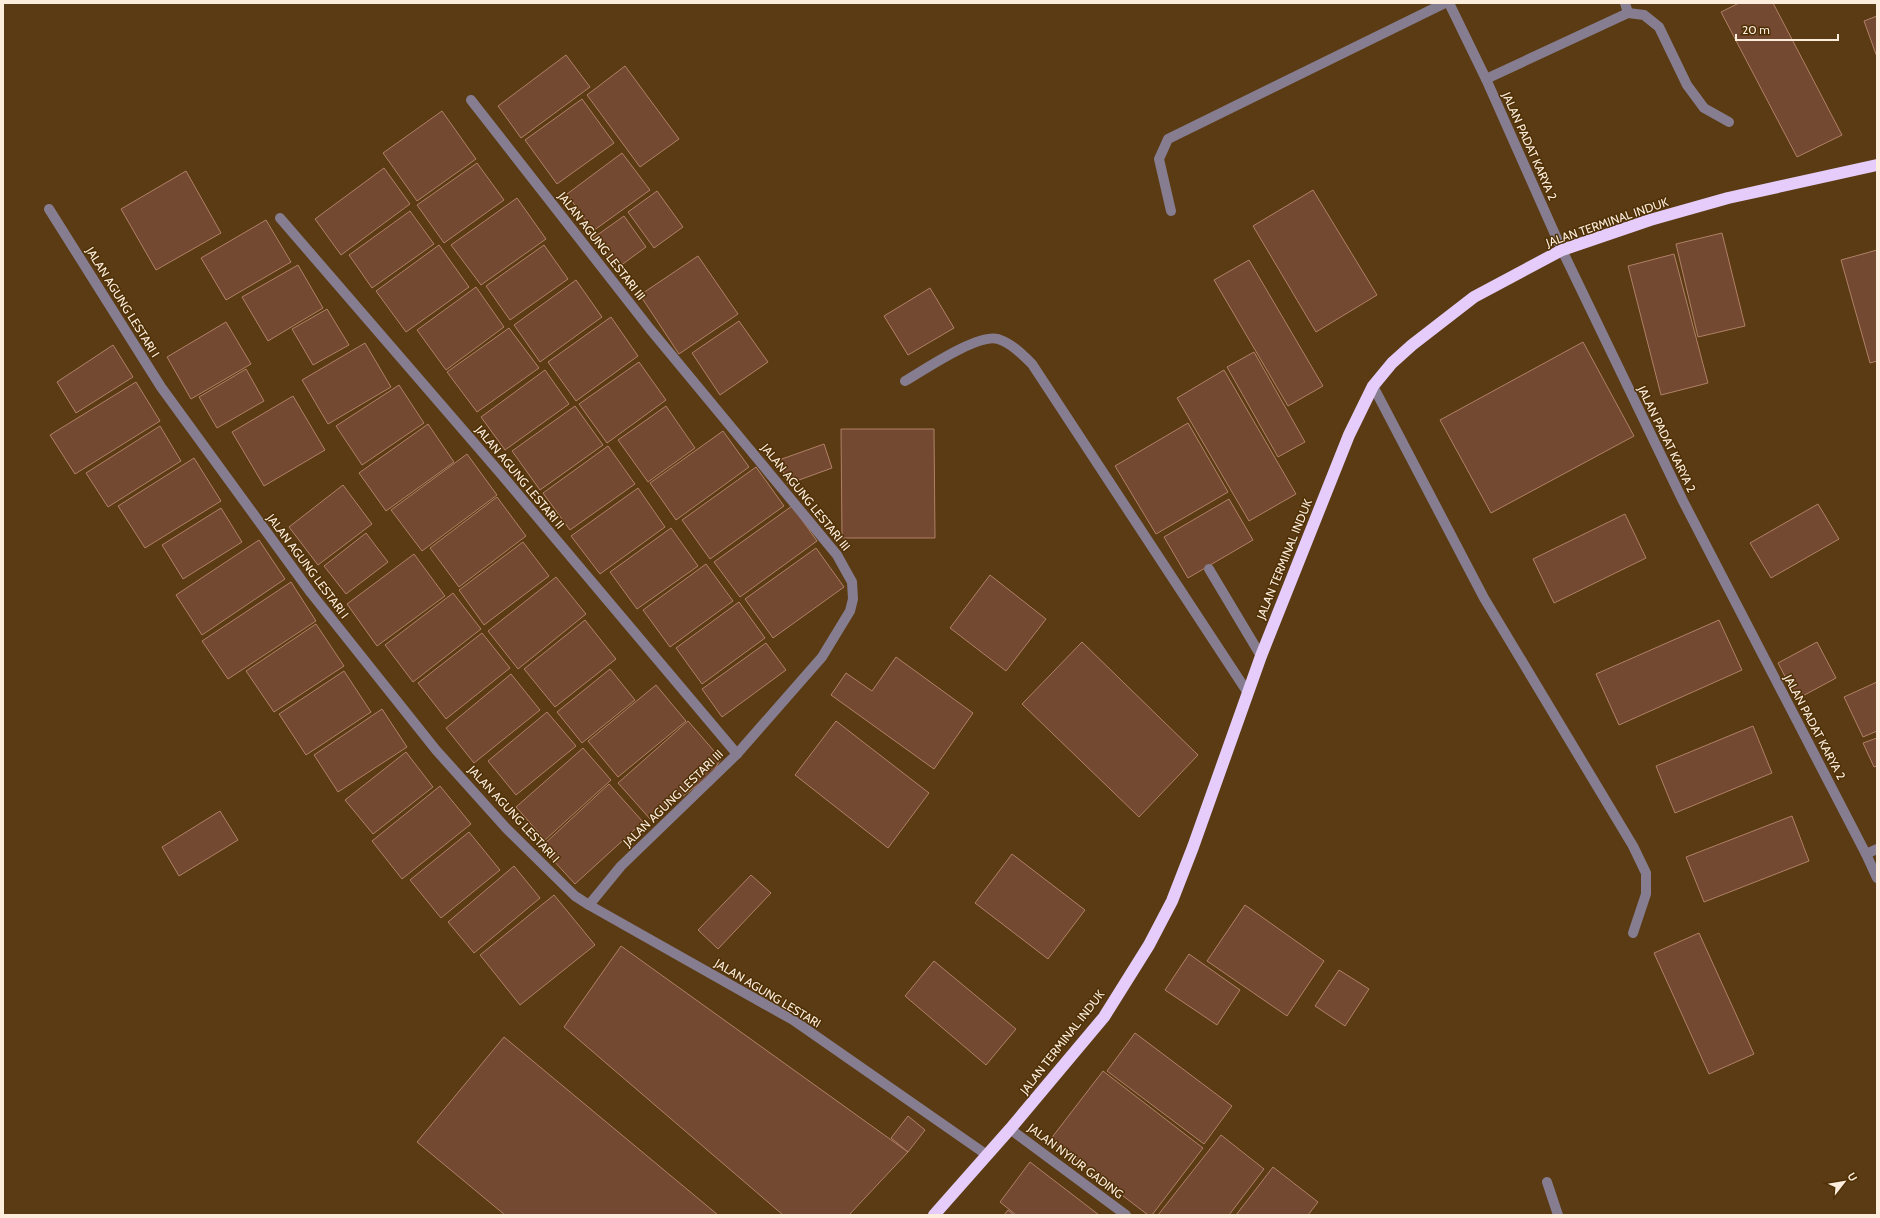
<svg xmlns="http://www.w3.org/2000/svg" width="1880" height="1218" viewBox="0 0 1880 1218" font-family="Cabin,sans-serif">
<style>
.building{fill:#744931;stroke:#b08067}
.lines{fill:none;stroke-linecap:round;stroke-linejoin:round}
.minor{stroke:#877d90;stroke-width:10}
.highway{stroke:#e5ccfb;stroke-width:12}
.labels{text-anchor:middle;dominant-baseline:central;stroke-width:3;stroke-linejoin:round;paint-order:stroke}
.street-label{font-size:12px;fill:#fceddc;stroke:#4f3006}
</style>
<rect width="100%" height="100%" fill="#5a3b13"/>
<g class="building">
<path d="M1739 3H1773L1842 135 1797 157 1721 12Z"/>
<path d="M1877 16V57L1864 21Z"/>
<path d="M566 55 590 87 521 138 498 106Z"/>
<path d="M625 66 679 139 640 167 587 95Z"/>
<path d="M582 99 614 143 557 184 525 140Z"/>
<path d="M442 111 476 159 417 201 383 153Z"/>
<path d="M622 153 650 190 593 231 567 194Z"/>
<path d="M477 163 504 200 444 243 417 205Z"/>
<path d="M384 168 410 204 341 255 315 219Z"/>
<path d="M186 171 221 233 156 270 121 209Z"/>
<path d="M1313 190 1377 295 1316 332 1253 226Z"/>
<path d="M657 191 683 227 654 248 628 212Z"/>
<path d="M517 198 546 239 481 285 451 245Z"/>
<path d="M410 211 434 244 372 288 349 255Z"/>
<path d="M624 216 646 247 616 269 593 238Z"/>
<path d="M266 220 291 262 226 300 201 258Z"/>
<path d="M1722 233 1745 326 1698 337 1676 244Z"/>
<path d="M439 245 469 287 406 332 376 291Z"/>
<path d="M544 245 568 279 510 320 486 286Z"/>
<path d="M1877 250V361L1870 363 1841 260Z"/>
<path d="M1674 254 1708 383 1661 395 1628 266Z"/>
<path d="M698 256 738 314 679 354 640 295Z"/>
<path d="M1249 260 1323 386 1288 406 1214 280Z"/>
<path d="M298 265 323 308 268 341 242 297Z"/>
<path d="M576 280 602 317 540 362 514 325Z"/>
<path d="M476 287 504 327 446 370 417 330Z"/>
<path d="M930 288 954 328 908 355 884 316Z"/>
<path d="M327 309 349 345 313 365 292 329Z"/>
<path d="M611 317 638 356 576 401 548 362Z"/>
<path d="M739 321 768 362 720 395 692 353Z"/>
<path d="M226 322 251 364 191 399 167 357Z"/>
<path d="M509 328 539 368 477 412 447 372Z"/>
<path d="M1583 342 1634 436 1491 513 1440 420Z"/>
<path d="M365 343 391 387 328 424 302 380Z"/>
<path d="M113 345 133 377 76 413 57 382Z"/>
<path d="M1254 352 1305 442 1278 457 1227 367Z"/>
<path d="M639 362 666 400 607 443 579 404Z"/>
<path d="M246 369 264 401 217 428 199 397Z"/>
<path d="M545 370 569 404 505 450 481 417Z"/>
<path d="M1224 370 1296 494 1249 521 1177 398Z"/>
<path d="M136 382 160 421 75 474 50 435Z"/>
<path d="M399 385 424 423 362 465 336 426Z"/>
<path d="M293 396 325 450 264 486 232 432Z"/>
<path d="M575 406 603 445 540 490 512 451Z"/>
<path d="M666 406 695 448 648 482 618 440Z"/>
<path d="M1188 423 1228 492 1156 534 1115 466Z"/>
<path d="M428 424 454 462 386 511 359 473Z"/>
<path d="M160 426 181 461 108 507 86 473Z"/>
<path d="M841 429H934L935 538H842Z"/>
<path d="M723 431 749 467 676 520 650 483Z"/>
<path d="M824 444 832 468 788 484 779 460Z"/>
<path d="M608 446 635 484 570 530 543 493Z"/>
<path d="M467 454 497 495 422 551 391 510Z"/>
<path d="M194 458 221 501 145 548 118 506Z"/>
<path d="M756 467 784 506 710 559 682 520Z"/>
<path d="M343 485 372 524 318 565 289 527Z"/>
<path d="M638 488 665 527 600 574 571 536Z"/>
<path d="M497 497 526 536 459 587 430 548Z"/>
<path d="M1229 499 1253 540 1188 578 1164 537Z"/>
<path d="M1818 504 1839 539 1771 578 1750 543Z"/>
<path d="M792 506 817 541 740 597 714 562Z"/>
<path d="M221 508 242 542 183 579 162 545Z"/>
<path d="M1625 514 1646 558 1554 603 1533 559Z"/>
<path d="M671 528 698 566 637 609 610 572Z"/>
<path d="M366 533 388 562 346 594 324 566Z"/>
<path d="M259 540 285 579 202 635 176 595Z"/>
<path d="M523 542 549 576 484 625 459 590Z"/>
<path d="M816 548 844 587 773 638 745 599Z"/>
<path d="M414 554 445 596 377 646 347 604Z"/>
<path d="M706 564 733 601 670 647 643 610Z"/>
<path d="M990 575 1046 619 1006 671 950 628Z"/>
<path d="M556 577 586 614 518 669 488 631Z"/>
<path d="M291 582 316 621 228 679 202 641Z"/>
<path d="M453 593 481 629 413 682 385 645Z"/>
<path d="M739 602 765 638 702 684 676 648Z"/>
<path d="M585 620 616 659 555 707 524 669Z"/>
<path d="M1719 620 1742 670 1619 725 1596 674Z"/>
<path d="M316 624 344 666 274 712 246 671Z"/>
<path d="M482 633 510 668 446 719 418 683Z"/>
<path d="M1082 642 1198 755 1139 817 1022 704Z"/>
<path d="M1817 642 1836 678 1797 699 1778 663Z"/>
<path d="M766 643 786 670 722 717 702 689Z"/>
<path d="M896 657 973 713 934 769 831 695 846 673 872 691Z"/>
<path d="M610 669 635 700 582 743 557 712Z"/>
<path d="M344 671 371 712 306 755 279 714Z"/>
<path d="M511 674 540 710 474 763 446 728Z"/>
<path d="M1877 682V731L1863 737 1844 697Z"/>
<path d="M656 685 686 721 618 777 588 741Z"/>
<path d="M382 709 407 747 338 792 314 755Z"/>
<path d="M547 712 576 746 516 795 488 761Z"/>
<path d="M688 721 721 759 711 775 651 820 618 783Z"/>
<path d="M836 721 929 793 888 848 795 775Z"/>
<path d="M1753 726 1772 773 1675 813 1656 766Z"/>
<path d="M1877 738V766L1874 767 1863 743Z"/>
<path d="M583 748 611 780 545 840 516 807Z"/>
<path d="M406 752 433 787 373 834 345 800Z"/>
<path d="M609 784 643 822 575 884 541 847Z"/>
<path d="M440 786 471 824 402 879 372 841Z"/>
<path d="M220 811 238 840 179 876 162 847Z"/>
<path d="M1792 816 1809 861 1704 902 1686 857Z"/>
<path d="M469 832 500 870 441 918 410 880Z"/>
<path d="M1012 854 1085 910 1048 959 975 903Z"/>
<path d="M514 866 540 898 474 953 448 922Z"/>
<path d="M751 875 771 893 718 949 698 930Z"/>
<path d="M554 895 595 945 520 1005 480 955Z"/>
<path d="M1245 905 1324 961 1287 1016 1207 961Z"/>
<path d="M1699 933 1754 1054 1709 1074 1654 953Z"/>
<path d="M621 946 908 1152 849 1215H783L564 1027Z"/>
<path d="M1189 954 1240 990 1217 1025 1165 990Z"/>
<path d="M934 961 1016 1029 986 1065 905 996Z"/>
<path d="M1339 970 1369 989 1345 1026 1315 1006Z"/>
<path d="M1135 1033 1232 1106 1204 1144 1107 1071Z"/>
<path d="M504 1037 718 1215H505L417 1142Z"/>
<path d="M1103 1071 1203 1148 1152 1215H1148L1050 1140Z"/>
<path d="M908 1116 925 1130 908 1152 891 1138Z"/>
<path d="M1221 1135 1264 1169 1229 1215H1158Z"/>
<path d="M1030 1162 1099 1215H1016L1000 1202Z"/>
<path d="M1273 1167 1318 1202 1308 1215H1236Z"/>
<path d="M1008 1210 1014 1215H1004Z"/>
</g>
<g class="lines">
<g class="minor">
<path d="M1449 3 1486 79 1562 250 1683 501 1866 854 1877 878"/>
<path d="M1625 3 1628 13"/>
<path d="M1486 79 1628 13 1644 15 1659 27 1687 85 1704 108 1729 122"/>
<path d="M471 100 650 329 837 555 852 582 853 599 850 611 822 657 737 754 621 866 589 905"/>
<path d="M49 209 161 387 311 593 436 750 506 828 575 896 589 905 793 1020 987 1155"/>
<path d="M1171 211 1159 159 1168 139 1445 3"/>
<path d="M280 218 501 474 737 754"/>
<path d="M905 381C924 370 978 333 998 339 1011 343 1022 354 1032 364L1248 693"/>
<path d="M1373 386 1484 598 1633 846 1646 873V894L1633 933"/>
<path d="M1209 569 1261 656"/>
<path d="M1866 854 1877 849"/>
<path d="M1010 1129 1126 1215"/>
<path d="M1547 1182 1558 1215"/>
</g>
<path class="highway" d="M934 1215 1010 1129 1104 1017 1149 945 1172 901 1193 847 1261 656 1349 435 1373 386 1392 363 1412 345 1474 297 1562 250 1650 220 1728 198 1877 165"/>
</g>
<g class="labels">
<g class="street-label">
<text transform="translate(1530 146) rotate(66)">JALAN PADAT KARYA 2</text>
<text transform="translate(1607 222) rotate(-19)">JALAN TERMINAL INDUK</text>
<text transform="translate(602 246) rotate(52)">JALAN AGUNG LESTARI III</text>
<text transform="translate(123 302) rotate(58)">JALAN AGUNG LESTARI I</text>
<text transform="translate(1667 439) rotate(64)">JALAN PADAT KARYA 2</text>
<text transform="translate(520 477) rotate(50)">JALAN AGUNG LESTARI II</text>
<text transform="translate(806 497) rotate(51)">JALAN AGUNG LESTARI III</text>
<text transform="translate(1284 559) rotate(-68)">JALAN TERMINAL INDUK</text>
<text transform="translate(308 566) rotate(53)">JALAN AGUNG LESTARI I</text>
<text transform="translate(1815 727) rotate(62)">JALAN PADAT KARYA 2</text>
<text transform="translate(673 798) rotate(-44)">JALAN AGUNG LESTARI III</text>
<text transform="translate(514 814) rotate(47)">JALAN AGUNG LESTARI I</text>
<text transform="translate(768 993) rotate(31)">JALAN AGUNG LESTARI</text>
<text transform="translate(1062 1042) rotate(-52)">JALAN TERMINAL INDUK</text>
<text transform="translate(1076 1161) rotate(37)">JALAN NYIUR GADING</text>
</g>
</g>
<rect width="1880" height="1218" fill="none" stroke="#fceddc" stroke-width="8"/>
<g transform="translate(1844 1182) rotate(59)" stroke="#4f3006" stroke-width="3" paint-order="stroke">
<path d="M0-3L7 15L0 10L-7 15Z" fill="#fceddc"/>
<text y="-6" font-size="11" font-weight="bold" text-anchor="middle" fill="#fceddc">U</text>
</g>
<path d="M1736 34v6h102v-6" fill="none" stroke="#fceddc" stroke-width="2"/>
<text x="1742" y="34" font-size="12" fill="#fceddc" stroke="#4f3006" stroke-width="3" paint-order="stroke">20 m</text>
</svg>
